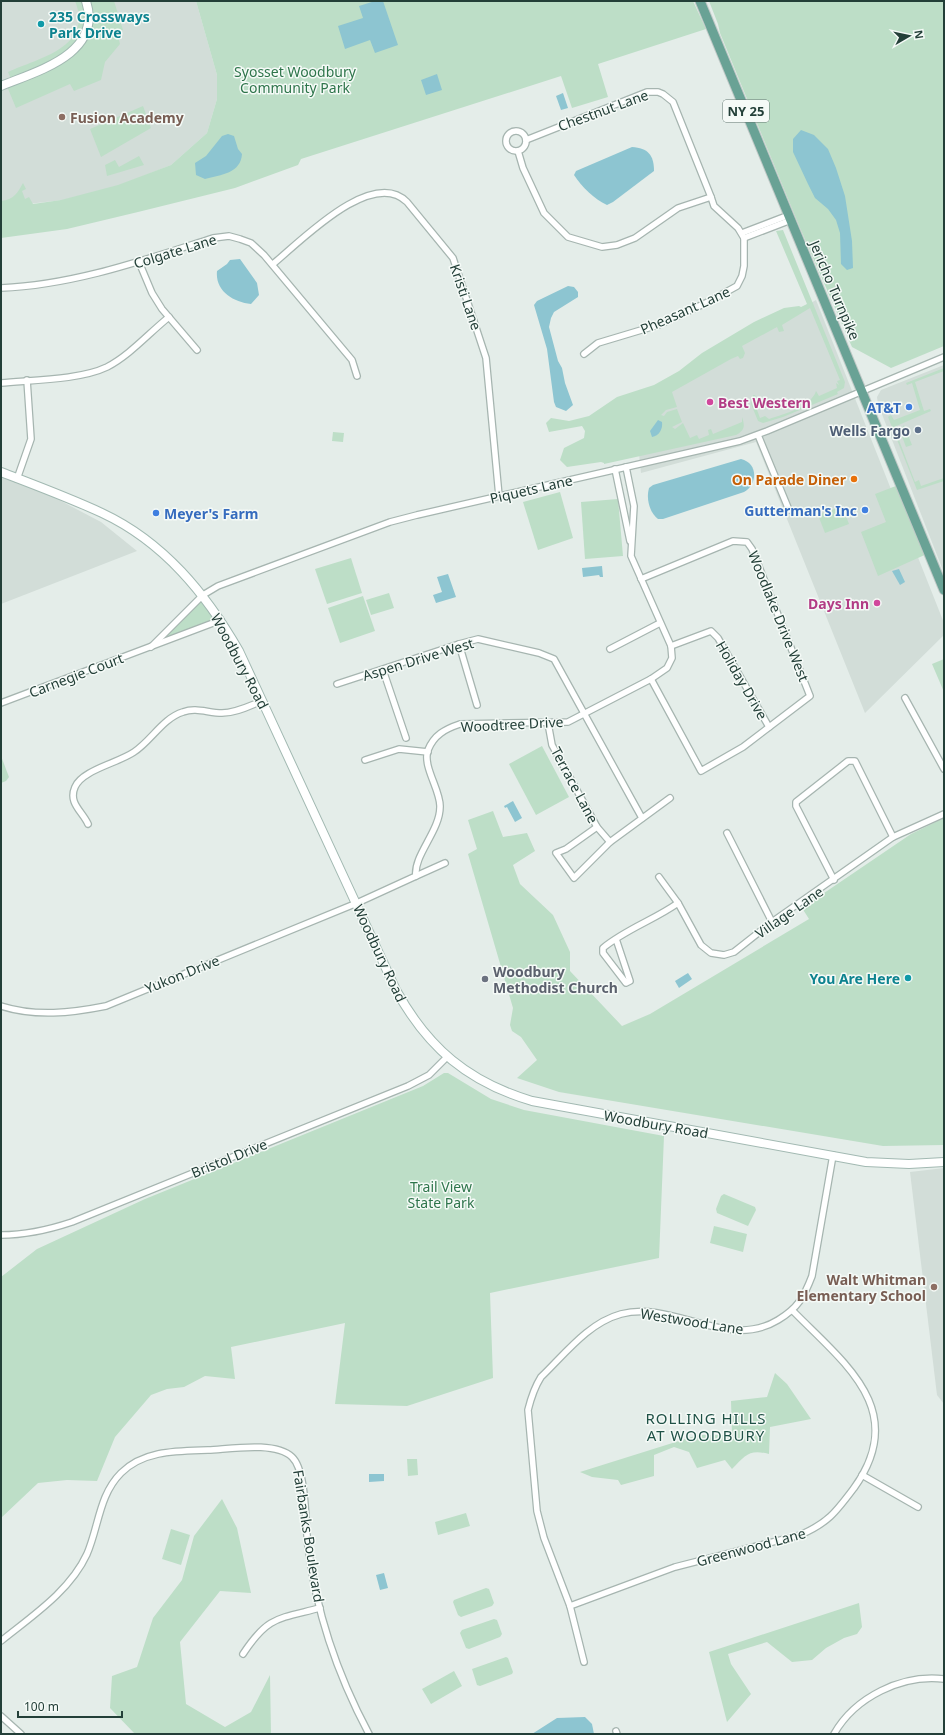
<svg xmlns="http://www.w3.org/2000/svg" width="945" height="1735" viewBox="0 0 945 1735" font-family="'Noto Sans',sans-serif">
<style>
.built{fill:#d2ddd8}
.green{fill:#bddec7}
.water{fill:#8dc5d1}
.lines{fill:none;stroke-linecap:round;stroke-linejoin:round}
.street-casing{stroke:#a6b5b0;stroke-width:8}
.secondary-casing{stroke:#a2b9b2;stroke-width:10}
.primary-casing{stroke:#c1c9c7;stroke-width:11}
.street{stroke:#fff;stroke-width:5.5}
.secondary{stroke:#fff;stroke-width:8}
.primary{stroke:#69a295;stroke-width:9}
.culture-dot{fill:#0f9aa8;stroke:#f5faf7;stroke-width:1.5}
.education-dot{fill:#8d6e63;stroke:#f5faf7;stroke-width:1.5}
.hotel-dot{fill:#d1479c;stroke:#f5faf7;stroke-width:1.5}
.shop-dot{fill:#3f7fe0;stroke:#f5faf7;stroke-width:1.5}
.service-dot{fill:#5c6f8a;stroke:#f5faf7;stroke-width:1.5}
.food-dot{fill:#e8710a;stroke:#f5faf7;stroke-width:1.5}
.worship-dot{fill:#6b7280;stroke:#f5faf7;stroke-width:1.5}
.labels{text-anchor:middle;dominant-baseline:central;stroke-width:3;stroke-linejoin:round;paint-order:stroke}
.shield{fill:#f5faf7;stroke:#627771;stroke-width:1}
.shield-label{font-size:13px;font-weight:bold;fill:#233f38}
.culture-label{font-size:14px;font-weight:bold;fill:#0d838f;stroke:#f5faf7;text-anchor:start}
.park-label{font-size:14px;fill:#2e754b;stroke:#f5faf7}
.street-label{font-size:14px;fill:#233f38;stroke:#f5faf7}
.education-label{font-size:14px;font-weight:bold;fill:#785e54;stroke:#f5faf7;text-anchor:start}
.hotel-label{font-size:14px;font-weight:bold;fill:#b23c85;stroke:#f5faf7;text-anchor:start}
.shop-label{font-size:14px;font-weight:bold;fill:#366cbe;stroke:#f5faf7;text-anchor:end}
.service-label{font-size:14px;font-weight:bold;fill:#4e5e75;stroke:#f5faf7;text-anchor:end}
.food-label{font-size:14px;font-weight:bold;fill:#c56008;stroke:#f5faf7;text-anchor:end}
.worship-label{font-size:14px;font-weight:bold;fill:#5b616d;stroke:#f5faf7;text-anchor:start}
.neighbourhood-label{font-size:15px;letter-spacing:1px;fill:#1f5146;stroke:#f5faf7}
</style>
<rect width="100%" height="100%" fill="#e4ede9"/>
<g class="built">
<path d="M1 1H196L217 75V99L207 133 171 165 118 186 63 200 1 207Z"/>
<path d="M816 300 944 623V635L865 713 756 442 641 473 634 406Z"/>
<path d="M944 365V573L878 404 877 397 881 390Z"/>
<path d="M1 474 40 490 101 522 137 551 1 604Z"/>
<path d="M944 1168V1404L937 1395 910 1172Z"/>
</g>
<g class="green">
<path d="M75 1H114L123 30 117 32 120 44 105 62 101 80 74 91 70 84 16 108 6 84 12 81 8 72C39 58 94 47 75 1Z"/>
<path d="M196 1H693L706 29 598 64 608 97 572 108 561 76 301 159 298 165 235 188 138 212 67 229 1 238V201C14 200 18 192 23 183L26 189 22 191 25 199 29 197 33 204 61 200 118 185 171 165 207 133 217 99V75Z"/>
<path d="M709 1H944V346L891 368 852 347 800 228 720 33 718 24Z"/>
<path d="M143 106 151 128 101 157 90 129Z"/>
<path d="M139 156 144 165 107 176 105 165 115 160 119 167Z"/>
<path d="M783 230 845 382 844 388 837 392 838 394 783 417 763 423 758 421 751 404 753 395H755L756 397 753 399 760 418 765 416 769 419C784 414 811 407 816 391L819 396 837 388 836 383 839 385 837 381 840 380 810 308 782 325 784 331 779 332 777 327 742 346 745 353 743 358 740 359 738 356 731 359 672 392 677 407 666 410 661 415 664 416 667 412 677 409 682 422 672 427 675 429 683 423 690 438 697 435 699 439 709 435 708 430 711 429 713 434 742 422V417C745 426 745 430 736 435L604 464V463L601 462 567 467 560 460 564 448 584 438 585 431 582 426 549 432 546 423 551 418 569 421 589 416 617 397 654 385 679 371 702 353 754 322 784 308 799 306 801 307 807 304 776 231Z"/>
<path d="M944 368V371L915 382 924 411 930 409 931 411 894 427 915 482 919 480 921 486 944 478V481L917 490 888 417 891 415 894 420 920 410 912 383 907 385 906 383Z"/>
<path d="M904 425 912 445 906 447 900 431Z"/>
<path d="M333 432 344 433 343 442 332 441Z"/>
<path d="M901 484 929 553 878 576 861 532 886 522 875 494Z"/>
<path d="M560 492 573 538 538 550 523 502Z"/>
<path d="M618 499 623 556 585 559 581 502Z"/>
<path d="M842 506 849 524 825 533 818 515Z"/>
<path d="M351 558 362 593 327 604 315 569Z"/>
<path d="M389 593 394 608 371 615 366 600Z"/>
<path d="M203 596 220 619 154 645Z"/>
<path d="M363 596 375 631 340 643 328 608Z"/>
<path d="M944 659V692L932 664Z"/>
<path d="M542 746 569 797 536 815 509 764Z"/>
<path d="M1 756 9 777 6 781 1 783Z"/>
<path d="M493 811 503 837 527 833 535 851 513 865 520 884 553 915 570 952V971L622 1026 650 1014 809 919 802 908 911 834 944 818V1145L883 1146 559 1092 517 1078 537 1060 521 1037 512 1031 510 1025 513 1008 468 854 477 849 468 820Z"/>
<path d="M444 1073H448L491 1099 524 1110 664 1136 659 1258 490 1293 493 1378 407 1406 335 1404 345 1323 231 1347 235 1379 205 1376 184 1387 167 1389 151 1395 115 1437 97 1481 67 1480 38 1483 1 1518V1277L37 1249 145 1199 423 1086Z"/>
<path d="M724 1194 755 1207 756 1210 748 1226 717 1213 716 1209 721 1196Z"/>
<path d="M714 1226 747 1234 743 1252 710 1243Z"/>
<path d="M775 1373 787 1384 811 1419 770 1427 769 1454C749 1449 746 1455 732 1469L725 1460 697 1468 689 1452 674 1447 654 1455V1476L621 1485 618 1480 592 1477 580 1472 698 1435H732L731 1401 767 1397Z"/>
<path d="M407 1459H417L418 1475 408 1476Z"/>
<path d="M222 1499 237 1528 251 1593 220 1591 180 1642 186 1704 225 1727 251 1712 270 1675 271 1734H135L110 1708 112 1676 137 1667 153 1618 182 1580 194 1536Z"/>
<path d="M466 1513 470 1526 438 1535 435 1522Z"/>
<path d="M171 1529 190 1535 181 1565 162 1559Z"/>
<path d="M486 1588 489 1589 494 1603 492 1606 461 1617 458 1615 453 1602 454 1600Z"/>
<path d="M859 1603 862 1627 857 1634 844 1638 826 1648 812 1660 792 1662 767 1642 728 1654 731 1664 751 1694 727 1722 709 1652Z"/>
<path d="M494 1619 497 1620 502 1634 500 1637 469 1649 466 1648 460 1633 462 1630Z"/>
<path d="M506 1657 508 1658 513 1672 512 1674 480 1686 477 1685 472 1669Z"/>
<path d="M454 1671 462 1686 431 1704 422 1689Z"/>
</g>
<g class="water">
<path d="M375 1H383L398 45 375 53 370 40 345 49 338 26 363 18 359 6Z"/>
<path d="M437 74 442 90 426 95 421 80Z"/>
<path d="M563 93 568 108 561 110 556 96Z"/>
<path d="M801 130 814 135 828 149 836 168 845 196 852 241 853 268 847 270 841 264 840 233 836 220 828 209 815 198 808 184 793 152V139Z"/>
<path d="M228 134 234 136 238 149 242 154C241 173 221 175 205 179L196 175 195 163 206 156 222 136Z"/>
<path d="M632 147C648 148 654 155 654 171L613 202 607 205C594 199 582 187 574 175L576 171Z"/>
<path d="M240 259 257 283 259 295 251 304C233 302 215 291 217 271L227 264 230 260Z"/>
<path d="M568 286 574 287 578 292V297L554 312 551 318 549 327 558 361 562 368 565 383 573 405 566 411 556 407 554 402 547 349 534 305 537 301Z"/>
<path d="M658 420 662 422C663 429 659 436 652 437L650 431Z"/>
<path d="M741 459C758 463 758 484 744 492L663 519H658C649 512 646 498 649 488L653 485Z"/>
<path d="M602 566 603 577H600L599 575 583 577 582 568Z"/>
<path d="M899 569 905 582 900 585 892 571Z"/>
<path d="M448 574 456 597 436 603 433 595 442 592 437 577Z"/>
<path d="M513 801 522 818 515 822 507 807 505 808 504 806Z"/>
<path d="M688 973 692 979 679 988 675 981Z"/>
<path d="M369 1474H384V1481L369 1482Z"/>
<path d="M384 1573 388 1588 380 1590 376 1575Z"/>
<path d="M585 1717 592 1724 594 1734H532L557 1718Z"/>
</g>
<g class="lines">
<defs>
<g id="street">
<circle cx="516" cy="141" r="10"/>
<path d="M526 140 647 92H658L663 94 673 102 711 197"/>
<path d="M518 151 523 168 544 213 568 237 602 247 617 245 635 238 678 208 711 197 714 206 738 228 744 238V266L742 276 737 286 708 302 658 325 598 343 584 354"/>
<path d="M742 233 789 215"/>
<path d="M744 238 791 220"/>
<path d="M139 262 152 293 162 309 197 350"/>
<path d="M273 264C300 242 372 167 407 202L453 258 486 358 499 496"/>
<path d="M1 288C74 285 144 260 213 238L229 236 240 239 251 243 264 255 352 360 357 376"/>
<path d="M1 383C31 380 80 380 107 367 130 355 149 333 169 317"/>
<path d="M758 435 789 510"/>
<path d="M615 469 630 541"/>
<path d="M17 479 31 439 27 380"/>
<path d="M641 579 733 541 747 542 752 549 810 696 743 747 701 771 651 679"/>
<path d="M459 644 477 705"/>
<path d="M671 646 711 631 718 638 769 727"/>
<path d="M151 647 203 595 218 586 390 522 417 515 740 441 767 431 944 357"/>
<path d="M610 649 660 623"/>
<path d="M383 670 406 738"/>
<path d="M337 684 459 644 478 639 539 653 554 659 642 818"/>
<path d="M905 698 944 769"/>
<path d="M1 703 221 620"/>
<path d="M548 723 552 745 597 827 610 842"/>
<path d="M365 760 399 749 428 752"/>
<path d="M88 824C82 811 68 803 75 787 82 770 118 763 134 752 151 741 163 718 183 712 196 707 208 713 222 713 236 713 249 706 262 701"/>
<path d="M597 827 566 849 556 853 574 878 610 842 670 798"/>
<path d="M727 833 772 922"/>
<path d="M416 876 445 863"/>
<path d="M659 877 678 903 701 945 711 953 724 955 734 952 772 922 893 837 944 814"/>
<path d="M834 880 796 806V802L848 761H855L893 837"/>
<path d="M616 939 630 981 626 983 603 953V948C626 929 654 920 678 903"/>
<path d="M1 1006C36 1017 71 1013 106 1006L357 903 416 876C413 856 440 831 440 807 441 791 422 766 428 750 434 735 445 729 460 724L568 722 651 679 667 668 672 658 671 646 631 556 634 506 626 467"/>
<path d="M1 1235C26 1235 48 1230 72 1222L408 1086 429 1075 447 1057"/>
<path d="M862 1475 918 1507"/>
<path d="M570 1606 675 1567 800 1535C828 1523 836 1512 854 1488 910 1410 844 1363 793 1311"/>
<path d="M1 1641C32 1616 70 1591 87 1554 99 1526 99 1495 121 1473 144 1450 178 1451 208 1450 230 1449 275 1441 292 1457 307 1471 305 1524 308 1546 316 1612 338 1676 369 1734"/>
<path d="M243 1654C268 1616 278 1619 320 1608"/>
<path d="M584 1662 570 1606 544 1538 537 1511 528 1410C531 1398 534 1388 541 1377 565 1354 588 1323 621 1314 674 1300 727 1351 778 1320 798 1308 804 1297 812 1276L833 1155"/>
<path d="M1 1716 21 1734"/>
<path d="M616 1731 617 1734"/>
<path d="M834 1734C855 1697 902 1674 944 1679"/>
</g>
<g id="secondary">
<path d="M1 86C37 71 103 54 86 1"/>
<path d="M1 472C35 485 70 498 102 513 164 542 206 594 239 651L396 990C428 1048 468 1082 532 1101L866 1162 909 1164 944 1162"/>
</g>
<path id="primary" d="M700 1 944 590"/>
</defs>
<use href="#street" class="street-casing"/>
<use href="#secondary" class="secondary-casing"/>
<use href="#primary" class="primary-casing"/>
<use href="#street" class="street"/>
<use href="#secondary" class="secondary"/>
<use href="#primary" class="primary"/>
</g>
<g class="culture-dot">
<circle cx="41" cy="24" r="4"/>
<circle cx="908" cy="978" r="4"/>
</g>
<g class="education-dot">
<circle cx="62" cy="117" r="4"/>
<circle cx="934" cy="1287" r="4"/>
</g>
<g class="hotel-dot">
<circle cx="710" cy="402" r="4"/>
<circle cx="877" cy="603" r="4"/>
</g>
<g class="shop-dot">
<circle cx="909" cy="407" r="4"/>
<circle cx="865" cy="510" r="4"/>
<circle cx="156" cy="513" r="4"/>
</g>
<circle class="service-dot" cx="918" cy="430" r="4"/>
<circle class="food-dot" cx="854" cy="479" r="4"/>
<circle class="worship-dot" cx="485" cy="979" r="4"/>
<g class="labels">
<rect class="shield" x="723" y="100" width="46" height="22" rx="3"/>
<g class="shield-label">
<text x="746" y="111">NY 25</text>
</g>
<g class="culture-label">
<text x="49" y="16">235 Crossways<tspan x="49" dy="16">Park Drive</tspan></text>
<text x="900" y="978" text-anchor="end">You Are Here</text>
</g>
<g class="park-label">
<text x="295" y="71">Syosset Woodbury<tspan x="295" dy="16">Community Park</tspan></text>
<text x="441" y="1186">Trail View<tspan x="441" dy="16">State Park</tspan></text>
</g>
<g class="street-label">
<text transform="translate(603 110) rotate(-20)">Chestnut Lane</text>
<text transform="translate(175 251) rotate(-17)">Colgate Lane</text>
<text transform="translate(835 290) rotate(67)">Jericho Turnpike</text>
<text transform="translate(466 297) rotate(71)">Kristi Lane</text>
<text transform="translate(685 310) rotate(-24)">Pheasant Lane</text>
<text transform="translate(531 489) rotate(-13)">Piquets Lane</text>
<text transform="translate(779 616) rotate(68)">Woodlake Drive West</text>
<text transform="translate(418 659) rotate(-17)">Aspen Drive West</text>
<text transform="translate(240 661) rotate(62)">Woodbury Road</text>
<text transform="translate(76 675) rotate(-21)">Carnegie Court</text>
<text transform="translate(742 680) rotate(60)">Holiday Drive</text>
<text transform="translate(512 724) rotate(-3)">Woodtree Drive</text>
<text transform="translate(575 785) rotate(62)">Terrace Lane</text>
<text transform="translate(789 912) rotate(-35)">Village Lane</text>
<text transform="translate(380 953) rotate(65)">Woodbury Road</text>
<text transform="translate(182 974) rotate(-22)">Yukon Drive</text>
<text transform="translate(656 1124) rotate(10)">Woodbury Road</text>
<text transform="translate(229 1158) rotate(-22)">Bristol Drive</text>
<text transform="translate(692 1321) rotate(9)">Westwood Lane</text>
<text transform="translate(309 1536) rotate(81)">Fairbanks Boulevard</text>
<text transform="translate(751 1547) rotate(-15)">Greenwood Lane</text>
</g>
<g class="education-label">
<text x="70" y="117">Fusion Academy</text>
<text x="926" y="1279" text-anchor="end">Walt Whitman<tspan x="926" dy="16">Elementary School</tspan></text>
</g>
<g class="hotel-label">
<text x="718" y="402">Best Western</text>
<text x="869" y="603" text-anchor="end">Days Inn</text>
</g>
<g class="shop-label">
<text x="901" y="407">AT&amp;T</text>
<text x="857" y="510">Gutterman's Inc</text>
<text x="164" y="513" text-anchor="start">Meyer's Farm</text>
</g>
<g class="service-label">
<text x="910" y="430">Wells Fargo</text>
</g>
<g class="food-label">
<text x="846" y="479">On Parade Diner</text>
</g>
<g class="worship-label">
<text x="493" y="971">Woodbury<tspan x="493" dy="16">Methodist Church</tspan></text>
</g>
<g class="neighbourhood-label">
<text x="706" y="1418">ROLLING HILLS<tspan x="706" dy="17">AT WOODBURY</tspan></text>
</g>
</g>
<rect width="945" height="1735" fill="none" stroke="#233f38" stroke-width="4"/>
<g transform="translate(909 36) rotate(81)" stroke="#f5faf7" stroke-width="3" paint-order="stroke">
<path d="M0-3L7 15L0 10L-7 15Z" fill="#233f38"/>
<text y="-6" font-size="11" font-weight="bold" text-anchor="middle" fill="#233f38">N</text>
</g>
<path d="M18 1711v6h104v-6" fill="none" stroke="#233f38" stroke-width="2"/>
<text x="24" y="1711" font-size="12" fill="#233f38" stroke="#f5faf7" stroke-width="3" paint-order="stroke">100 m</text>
</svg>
